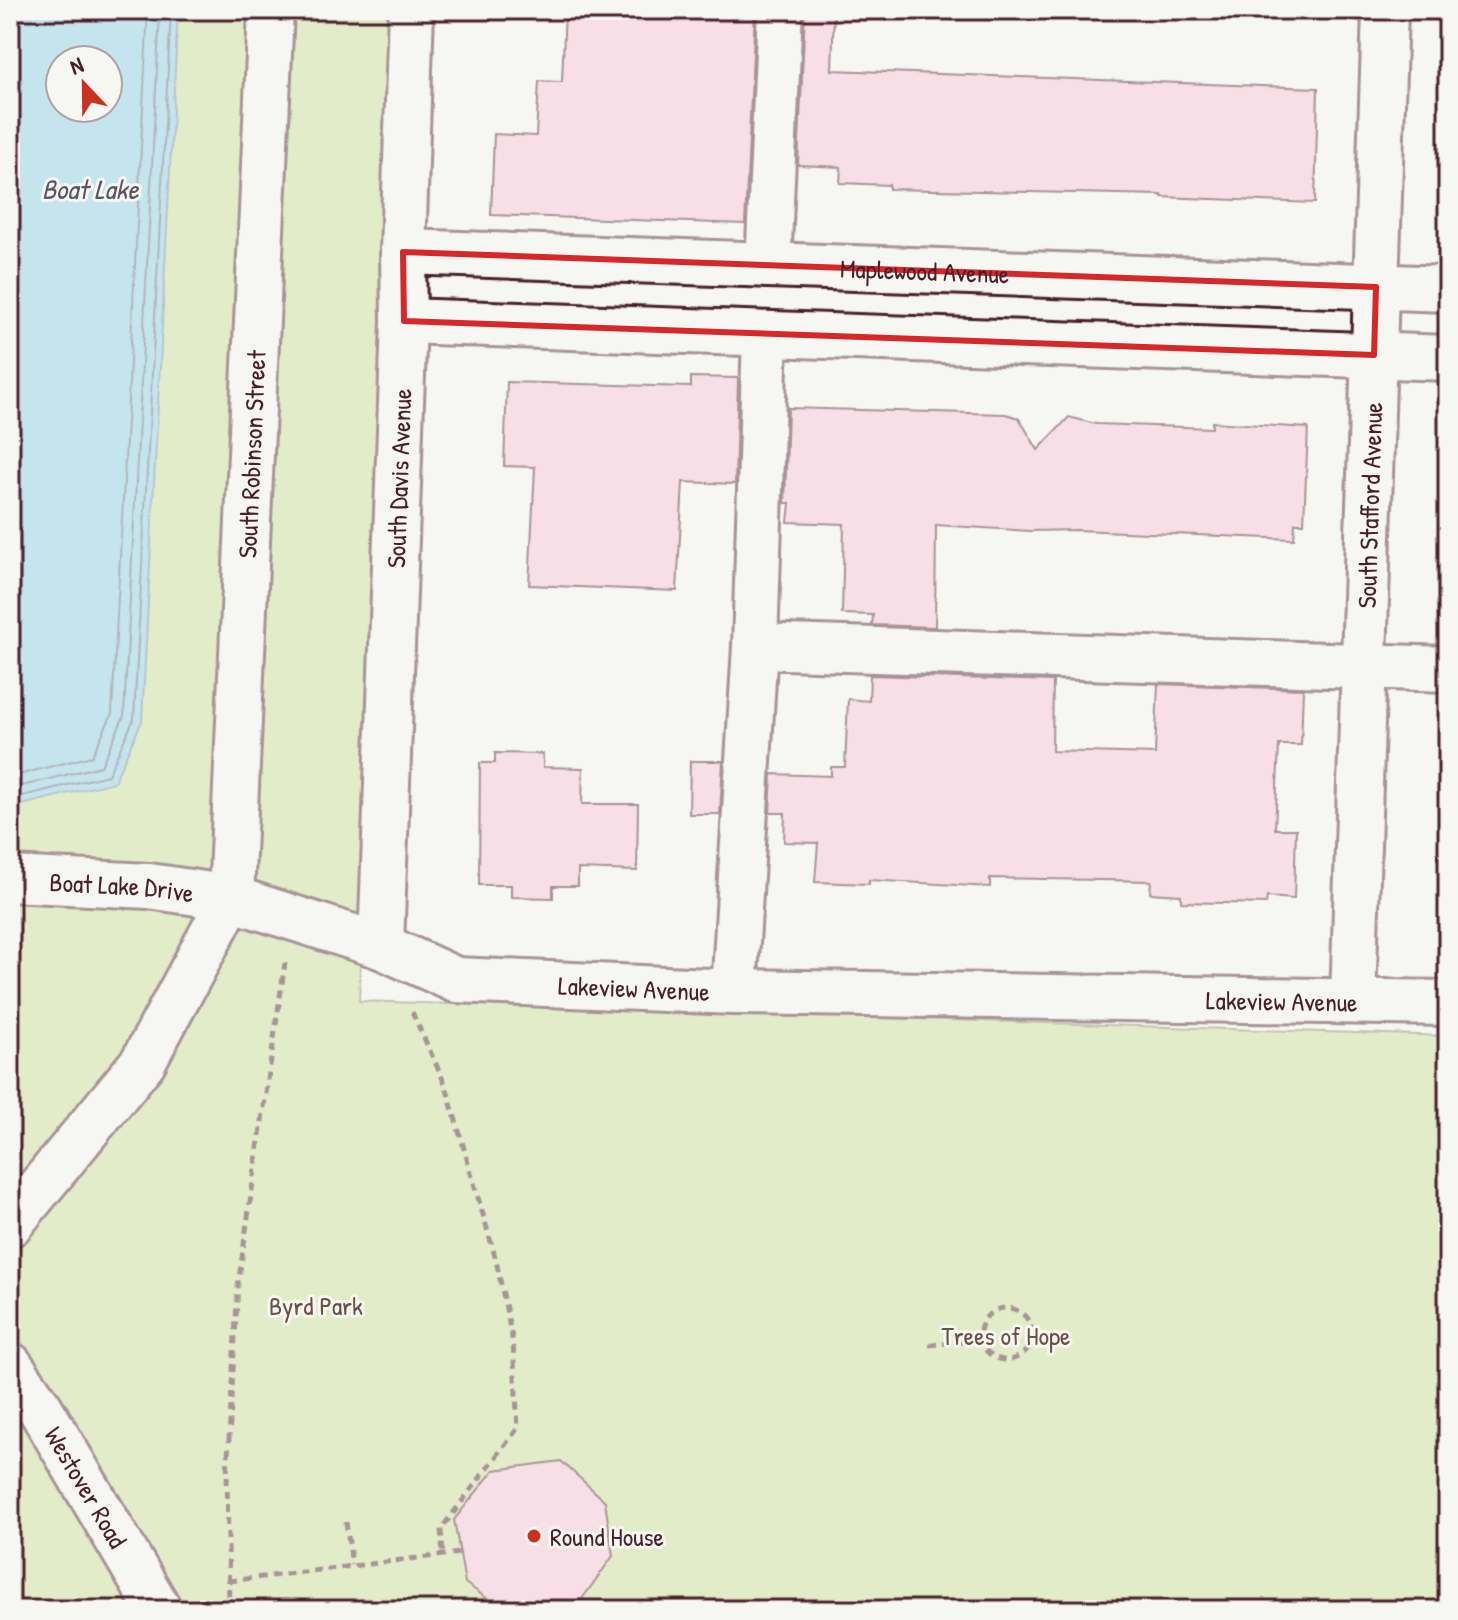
<svg xmlns="http://www.w3.org/2000/svg" width="1458" height="1620" viewBox="0 0 1458 1620" font-family="'Patrick Hand',sans-serif">
<style>
.green{fill:#cde196;stroke:#8c8060;stroke-width:2;fill-rule:evenodd}
.water{fill:#87d0e8;stroke:#6f899c;stroke-width:2;fill-rule:evenodd}
.lines{fill:none;stroke-linecap:round;stroke-linejoin:round}
.shore{stroke:#626677;stroke-width:2}
.building{fill:#f9c2d9;stroke:#4a1f2b;stroke-width:2}
.minor-casing{stroke:#4a1f2b;stroke-width:50}
.path{stroke:#4a1f2b;stroke-width:5;stroke-dasharray:8 6;stroke-linecap:butt}
.minor{stroke:#f6f6f2;stroke-width:44}
.marked{fill:none;stroke:#d62828;stroke-width:6;stroke-linejoin:round}
.poi-dot{fill:#c8321e;stroke:#f6f6f2;stroke-width:3}
.labels{text-anchor:middle;dominant-baseline:central;stroke-width:6;stroke-linejoin:round;paint-order:stroke}
.street-label{font-size:26px;fill:#4a1f2b;stroke:#f6f6f2}
.park-label{font-size:26px;fill:#6b5046;stroke:#f6f6f2}
.poi-label{font-size:26px;fill:#4a1f2b;stroke:#f6f6f2;text-anchor:start}
.water-label{font-size:28px;font-style:italic;fill:#5c5464;stroke:#f6f6f2}
</style>
<rect width="100%" height="100%" fill="#f6f6f2"/>
<filter id="ink" filterUnits="userSpaceOnUse"><feTurbulence type="fractalNoise" baseFrequency=".0125" numOctaves="2"/><feDisplacementMap in="SourceGraphic" scale="16" xChannelSelector="R" yChannelSelector="G"/><feConvolveMatrix kernelMatrix="1 2 1 2 8 2 1 2 1" color-interpolation-filters="sRGB"/></filter>
<g filter="url(#ink)">
<path class="green" d="M10 10H399L359 1001 1448 1036V1610H10ZM60 60H108V108H60Z"/>
<path class="water" d="M10 10H178L142 721 114 782 10 808ZM60 60H108V108H60Z"/>
<g class="lines">
<g class="shore">
<path d="M10 777 92 756 112 714 148 10"/>
<path d="M10 789 101 766 124 716 160 10"/>
<path d="M10 799 108 775 134 719 171 10"/>
</g>
</g>
<g class="building">
<path d="M565 10H755L745 224 491 215 494 134 536 136 539 81 562 82Z"/>
<path d="M805 10H834L832 70 1318 88 1315 203 1162 197V195L889 189V185L840 183 841 167 798 165Z"/>
<path d="M691 377 738 378 735 484 683 482 677 591 529 585 535 467 504 466 507 382 691 387Z"/>
<path d="M788 408 1006 414 1019 418 1038 450 1069 417 1096 424 1212 428V422L1308 428 1304 523H1295L1294 539 1077 530 1029 531 936 525 935 627 872 625 873 615 842 614 844 524 788 522 790 503H785Z"/>
<path d="M870 675 1053 681 1052 751 1155 754 1158 684 1303 689 1301 745H1279L1275 829H1296L1294 899 1267 897 1266 904 1181 902V895L1150 893 1151 881 990 878V887L869 880V884L815 882 818 843 784 842 785 813H770L772 774 831 776V767H845L848 699 869 701Z"/>
<path d="M495 753 543 754V767L583 768 582 804H638L637 871 578 869V886H553V898L511 897V885H479L480 763H495Z"/>
<path d="M690 761H723L720 814H689Z"/>
<path d="M561 1461 605 1501 613 1556 574 1610H504L465 1583 454 1520 494 1470Z"/>
</g>
<g class="lines">
<defs>
<g id="minor">
<path id="s1" d="M403 252 1448 289"/>
<path d="M768 265 780 10"/>
<path d="M404 321 1448 358"/>
<path d="M755 646 1448 669"/>
<path id="s2" d="M10 879 149 886 231 898 381 946 456 980 734 992 1448 1003"/>
<path id="s3" d="M381 946 404 321 403 252 411 10"/>
<path d="M734 992 755 646 765 334"/>
<path id="s4" d="M1353 1001 1385 10"/>
<path id="s5" d="M10 1224 143 1062 231 898 271 10"/>
<path id="s6" d="M10 1365 40 1408 159 1610"/>
</g>
</defs>
<use href="#minor" class="minor-casing"/>
<g class="path">
<path d="M412 1012 446 1086 496 1260 513 1343 518 1428 441 1529 443 1554"/>
<circle cx="1006" cy="1334" r="26"/>
<path d="M929 1345 980 1340"/>
<path d="M346 1522 352 1565"/>
<path d="M229 1581 460 1553"/>
<path d="M229 1610 227 1473 238 1285 285 963"/>
</g>
<use href="#minor" class="minor"/>
</g>
</g>
<path d="M0 0H1458V1620H0ZM403 252 1376 287 1374 355 404 321Z" fill="#f6f6f2" fill-opacity=".55" fill-rule="evenodd"/>
<path class="marked" d="M403 252 1376 287 1374 355 404 321Z"/>
<circle class="poi-dot" cx="534" cy="1536" r="8"/>
<g class="labels">
<g class="street-label">
<text stroke="none"><textPath href="#s1" startOffset="522">Maplewood Avenue</textPath></text>
<text stroke="none"><textPath href="#s5" startOffset="840">South Robinson Street</textPath></text>
<text stroke="none"><textPath href="#s3" startOffset="468">South Davis Avenue</textPath></text>
<text stroke="none"><textPath href="#s4" startOffset="496">South Stafford Avenue</textPath></text>
<text stroke="none"><textPath href="#s2" startOffset="112">Boat Lake Drive</textPath></text>
<text stroke="none"><textPath href="#s2" startOffset="640">Lakeview Avenue</textPath></text>
<text stroke="none"><textPath href="#s2" startOffset="1288">Lakeview Avenue</textPath></text>
<text stroke="none"><textPath href="#s6" startOffset="144">Westover Road</textPath></text>
</g>
<g class="park-label">
<text x="316" y="1305">Byrd Park</text>
<text x="1006" y="1335">Trees of Hope</text>
</g>
<g class="poi-label">
<text x="550" y="1536">Round House</text>
</g>
<g class="water-label">
<text x="90" y="189">Boat Lake</text>
</g>
</g>
<rect width="1458" height="1620" fill="none" stroke="#f6f6f2" stroke-width="40"/>
<rect x="20" y="20" width="1418" height="1580" fill="none" stroke="#4a1f2b" stroke-width="3" filter="url(#ink)"/>
<g transform="translate(84 84) rotate(338)"><circle r="38" fill="#f6f6f2" stroke="#b1a0a2" stroke-width="2"/>
<path d="M0-6L14 30L0 20L-14 30Z" fill="#c8321e"/>
<text y="-12" font-size="22" font-weight="bold" text-anchor="middle" fill="#4a1f2b">N</text>
</g>
</svg>
